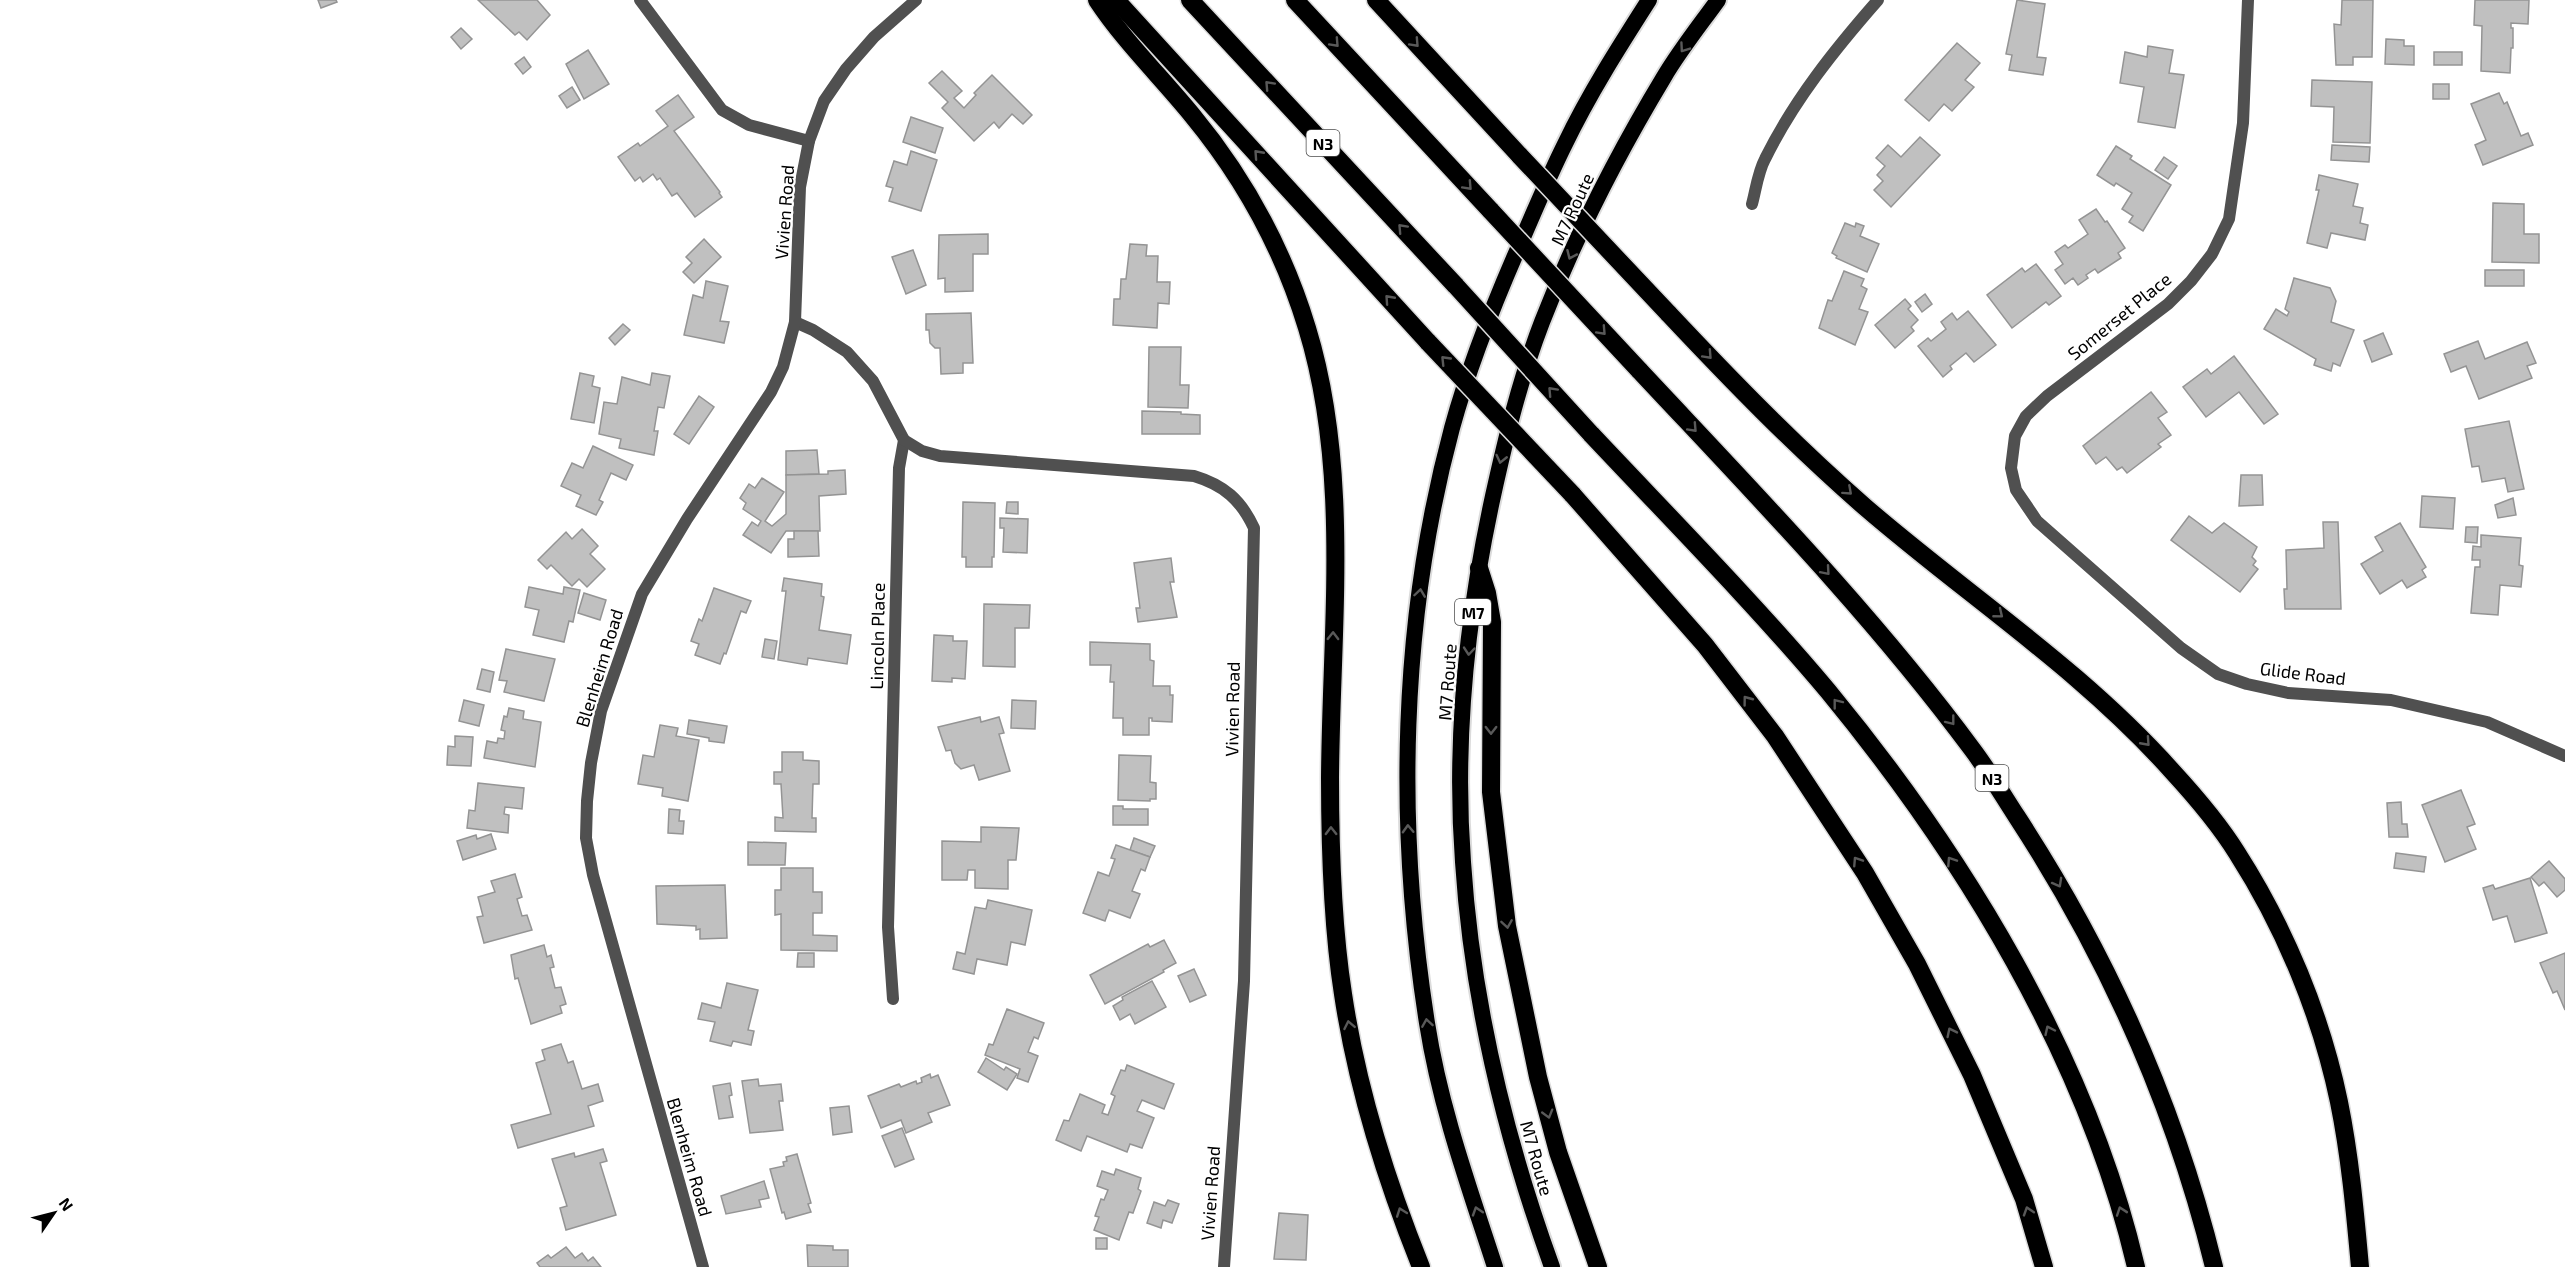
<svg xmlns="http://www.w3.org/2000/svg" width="2565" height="1267" viewBox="0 0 2565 1267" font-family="'Exo 2',sans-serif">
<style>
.building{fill:#c0c0c0;stroke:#949494;stroke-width:1.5}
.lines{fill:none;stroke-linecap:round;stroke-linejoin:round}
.trunk-casing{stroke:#dbdbdb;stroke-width:20}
.motorway-casing{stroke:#dbdbdb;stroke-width:21}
.minor{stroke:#505050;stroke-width:12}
.trunk{stroke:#000;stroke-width:16}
.motorway{stroke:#000;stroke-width:18}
.motorway-bridge-casing{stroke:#dbdbdb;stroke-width:21;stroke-linecap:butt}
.motorway-bridge{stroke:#000;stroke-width:18}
.oneway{stroke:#595959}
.labels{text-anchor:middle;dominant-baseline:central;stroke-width:4.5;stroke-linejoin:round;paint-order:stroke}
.shield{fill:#fff;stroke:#4c4c4c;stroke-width:1.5}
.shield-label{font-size:16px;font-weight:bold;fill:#000}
.street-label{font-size:18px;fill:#000;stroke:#fff}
</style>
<rect width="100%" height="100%" fill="#fff"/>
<g class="building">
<path d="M318 0H336L337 2 321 8Z"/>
<path d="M478 0H537L550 15 527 40 519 32 515 35Z"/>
<path d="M2017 0 2045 4 2037 57 2046 58 2043 75 2009 70 2012 55 2006 54Z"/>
<path d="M2342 0H2373L2372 57H2353V65H2336L2334 24 2341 25Z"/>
<path d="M2475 0H2529L2528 24 2511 23V28H2513V48H2511L2510 73 2481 71 2482 26 2474 25Z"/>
<path d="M461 28 472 39 461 49 451 37Z"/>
<path d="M2386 39 2404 40V46H2414V65L2385 64Z"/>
<path d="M1957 43 1980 63 1965 80 1974 87 1952 111 1944 104 1929 121 1905 100Z"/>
<path d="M2148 46 2173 50 2169 73 2184 75 2175 128 2138 122 2144 87 2120 83 2125 52 2147 57Z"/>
<path d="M588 50 609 84 584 99 566 64Z"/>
<rect x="2434" y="52" width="28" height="13"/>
<path d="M524 57 531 67 523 74 515 64Z"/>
<path d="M942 71 962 91 954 98 964 108 976 95 974 93 992 75 1032 115 1023 124 1012 114 999 128 994 122 974 141 942 108 948 102 929 83Z"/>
<path d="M2312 80 2372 82 2370 143 2333 142 2334 107 2311 106Z"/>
<rect x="2433" y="84" width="16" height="15"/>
<path d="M572 87 580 100 567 108 559 96Z"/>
<path d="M2499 93 2504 104 2507 102 2521 136 2528 133 2533 145 2483 165 2475 145 2486 140 2471 104Z"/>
<path d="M678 95 694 117 674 131 720 192 719 193 722 197 695 217 677 193 672 196 660 178 657 180 653 174 643 182 640 177 635 181 618 157 638 143 640 146 668 126 656 111Z"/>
<path d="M911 117 943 128 935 153 903 142Z"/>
<path d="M1920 137 1940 155 1891 207 1874 190 1883 181 1877 175 1885 166 1876 158 1888 145 1901 157Z"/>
<path d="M2332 145 2370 147 2369 162 2331 160Z"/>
<path d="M2116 146 2132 156 2130 159 2171 185 2143 231 2129 222 2133 216 2122 209 2132 193 2116 183 2114 186 2097 175Z"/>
<path d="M911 151 937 160 921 211 889 201 893 188 886 186 894 161 907 165Z"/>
<path d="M2164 157 2177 166 2168 179 2155 170Z"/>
<path d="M2319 175 2358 184 2353 206 2363 208 2360 223 2368 225 2365 240 2331 233 2327 248 2307 243 2319 190H2316Z"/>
<path d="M2493 203 2524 204V234H2539V263L2492 262Z"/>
<path d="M2096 209 2105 222 2107 221 2125 248 2118 253 2121 258 2098 273 2095 269 2086 275 2088 278 2078 285 2073 278 2065 284 2055 270 2063 264 2055 252 2065 245 2068 248 2088 234 2079 220Z"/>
<path d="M1845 223 1855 227 1856 223 1864 226 1860 236 1879 244 1867 272 1836 258 1837 256 1832 253Z"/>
<path d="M988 234V254H973V291L945 292V278L938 279 939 235Z"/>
<path d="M704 239 721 257 694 283 683 272 692 263 686 257Z"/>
<path d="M1130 244 1147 245 1146 256H1158L1157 282H1170L1169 304 1158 303 1157 328 1113 325 1114 299H1120L1121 279H1126Z"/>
<path d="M913 250 926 285 906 294 892 257Z"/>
<path d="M2036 264 2061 296 2049 305 2046 302 2012 328 1987 295 2022 268 2025 272Z"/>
<rect x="2485" y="270" width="39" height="16"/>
<path d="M1844 271 1864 279 1861 286 1867 289 1859 309 1868 312 1855 345 1819 328 1828 300 1832 301Z"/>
<path d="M2294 278 2330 288 2336 301 2331 322 2354 330 2340 366 2333 363 2331 371 2314 365 2316 359 2264 329 2276 309 2287 316 2289 312 2285 309Z"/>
<path d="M706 281 728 286 720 321 729 322 724 343 684 335 693 295 703 298Z"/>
<path d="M1925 294 1932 304 1922 312 1915 302Z"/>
<path d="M1905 299 1911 306 1908 309 1918 320 1911 327 1914 331 1895 348 1875 325Z"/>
<path d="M1968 311 1996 345 1974 362 1966 353 1950 366 1952 369 1943 377 1918 346 1928 338 1931 341 1946 329 1941 322 1952 313 1957 320Z"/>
<path d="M971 313 973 363H963V373L941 374 940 348H935L930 343 929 330H926V314Z"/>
<path d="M623 324 630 330 615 345 609 338Z"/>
<path d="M2383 333 2392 354 2372 362 2364 341Z"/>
<path d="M2478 341 2485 359 2527 342 2536 363 2527 366 2532 378 2479 399 2466 366 2451 372 2444 354Z"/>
<path d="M1149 347H1181L1180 385H1189L1188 408 1148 407Z"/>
<path d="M2234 356 2278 414 2264 424 2239 392 2206 417 2183 387 2207 369 2211 374Z"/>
<path d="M580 373 594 376 592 386 600 388 594 423 571 419Z"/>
<path d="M652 373 670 376 664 408 658 407 654 431H658L654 455 619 448 621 439 599 434 604 402 617 404 622 377 650 385Z"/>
<path d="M2151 392 2167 412 2158 418 2171 435 2158 444 2161 447 2127 473 2122 467 2117 470 2106 457 2096 464 2083 446Z"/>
<path d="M699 396 714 407 689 444 674 434Z"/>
<path d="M1142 411 1181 412V414L1200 415V434H1142Z"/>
<path d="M2509 421 2524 489 2508 492 2505 478 2482 482 2479 466 2472 467 2465 429Z"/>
<path d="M593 446 633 465 626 480 611 473 599 500 603 502 596 515 576 506 581 495 561 486 572 463 583 468Z"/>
<path d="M817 450 819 474 786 475V451Z"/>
<path d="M845 470 846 494 819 496 820 531H786L771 553 743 535 752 522 758 526 761 521 743 509 746 503 740 498 749 484 755 488 762 478 784 492 765 521 772 526 786 514V475L828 474V471Z"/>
<path d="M2241 475H2262L2263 505 2239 506Z"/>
<path d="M2422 496 2455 498 2453 529 2420 527Z"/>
<path d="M2513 498 2516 515 2498 518 2495 505Z"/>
<path d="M963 502 995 503 994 557H992V567H966V557H962Z"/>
<path d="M1007 502H1018V514L1006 513Z"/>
<path d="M2189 516 2212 533 2224 523 2257 547 2252 557 2256 561 2253 565 2258 569 2240 592 2171 540Z"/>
<path d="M1000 518 1028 519 1027 553 1003 552 1004 528H1000Z"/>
<path d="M2323 522H2338L2341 609H2285L2284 589H2287L2286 550 2324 548Z"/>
<path d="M2400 523 2426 567 2422 570 2426 577 2407 588 2402 580 2380 594 2361 564 2383 551 2375 537Z"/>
<path d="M2466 527H2478L2477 543 2465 542Z"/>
<path d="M582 529 598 546 590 554 605 569 587 587 579 579 572 586 551 565 547 569 538 560 566 532 572 539Z"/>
<path d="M794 531H818L819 556 788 557V539H794Z"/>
<path d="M2481 535 2521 538 2519 565 2523 566 2521 587 2500 585 2498 615 2471 613 2475 567H2480V560H2472L2473 546 2481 547Z"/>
<path d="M1171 558 1174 582H1170L1177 617 1138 622 1136 608H1140L1134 563Z"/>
<path d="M784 578 822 584 821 596 824 597 819 630 851 635 847 664 808 658 807 665 778 660 786 591H782Z"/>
<path d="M529 587 563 594 564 587 580 590 573 622 569 621 564 642 533 635 539 610 525 607Z"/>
<path d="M714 588 751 601 746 613 741 611 726 654 724 653 720 664 695 655 699 644 691 641 699 619 702 621Z"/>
<path d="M584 593 606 600 600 620 578 613Z"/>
<path d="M984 604 1030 605 1029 628H1015V667L983 666Z"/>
<path d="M934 635 953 636V641H967L965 679 952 678V682L932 681Z"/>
<path d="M765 639 777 641 774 659 762 657Z"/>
<path d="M1090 642 1150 644V660L1154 661 1153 686H1170V695H1173L1172 722 1152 721V718H1149V735H1123V718H1113L1114 682H1110L1111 665H1090Z"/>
<path d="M506 649 555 659 544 701 504 692 507 681 499 680Z"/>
<path d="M482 669 494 672 490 692 477 689Z"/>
<path d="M464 700 484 705 479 726 459 721Z"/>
<path d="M1012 700 1036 701 1035 729 1011 728Z"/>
<path d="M509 708 524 711 523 719 541 722 535 767 484 758 487 741 497 743 498 738 504 739 505 731 501 730 504 716 507 717Z"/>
<path d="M980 717 981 722 999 717 1004 733 999 734 1010 771 979 780 974 765 961 769 955 763 951 750 946 751 938 727Z"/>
<path d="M689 720 727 726 724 743 709 741V738L687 734Z"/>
<path d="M660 725 678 728 676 736 699 740 688 801 662 796 663 788 638 784 643 755 654 757Z"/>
<path d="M455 736 473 737 471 766 447 765 448 746 455 747Z"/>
<path d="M782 752H803V760L819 761V784H813L812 818H816V832L775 831V817L783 818 781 784H774V772H782Z"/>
<path d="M1119 755 1151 756 1150 782 1156 783V799H1150V801L1118 800Z"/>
<path d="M478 783 524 788 522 809 505 807 504 814 509 815 508 833 467 828 469 810 475 811Z"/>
<path d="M2461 790 2475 824 2467 827 2476 849 2445 862 2422 805Z"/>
<path d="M2401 802 2402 824H2407L2408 837H2389L2387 803Z"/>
<path d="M1113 806H1123V809H1148V825H1113Z"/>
<path d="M669 809 680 810 679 821H684L683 834 668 833Z"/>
<path d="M981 827 1019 828 1016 860H1008V889L975 888V870H968L967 880H942V841L981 842Z"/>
<path d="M491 834 496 849 463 860 457 841 476 835 477 839Z"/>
<path d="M1134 838 1155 846 1150 857 1130 850Z"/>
<path d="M748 842 786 843 785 865H748Z"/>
<path d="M1116 845 1150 857 1145 871 1141 869 1132 891 1140 894 1130 918 1109 910 1105 921 1083 913 1098 872 1109 876 1115 859 1111 858Z"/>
<path d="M2396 853 2426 857 2424 872 2394 868Z"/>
<path d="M2549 861 2565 879V890L2557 897 2544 882 2539 886 2531 877Z"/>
<path d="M781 868H813V892H822V913H813V935L837 936V951L781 950V914L775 915V890H781Z"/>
<path d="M515 874 522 897 517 899 522 916 527 915 532 930 484 943 477 917 483 916 478 897 495 892 491 881Z"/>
<path d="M2530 878 2547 933 2515 942 2507 916 2493 920 2483 888 2493 885 2495 889Z"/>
<path d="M725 885 727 938 700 939V929L696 930V926L657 924 656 886Z"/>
<path d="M988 900 1032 910 1025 945 1011 942 1007 965 977 959 974 974 953 969 957 952 965 954 975 907 986 909Z"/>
<path d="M1164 940 1176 963 1163 970 1164 972 1105 1004 1090 975 1148 944 1150 947Z"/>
<path d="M544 945 547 957 551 955 554 967 550 968 555 988 561 987 566 1004 560 1006 562 1013 531 1024 518 978 515 979 511 955Z"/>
<path d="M798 953H814V967H797Z"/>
<path d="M2565 953V1010L2557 991 2553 993 2540 963Z"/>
<path d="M1194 969 1206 995 1190 1002 1178 976Z"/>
<path d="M1152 981 1166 1007 1135 1024 1130 1014 1120 1020 1113 1006 1123 1000 1122 997Z"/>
<path d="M727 983 758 990 748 1030 754 1031 751 1045 733 1041 731 1046 710 1041 715 1022 698 1019 702 1003 721 1008Z"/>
<path d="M1007 1009 1044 1023 1038 1039 1034 1037 1028 1052 1038 1056 1028 1082 1017 1078 1020 1069 985 1055 989 1044 993 1045Z"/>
<path d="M561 1044 568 1063 573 1061 582 1089 598 1084 603 1101 588 1106 594 1126 518 1148 511 1125 551 1114 536 1063 545 1060 542 1050Z"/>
<path d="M986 1058 1004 1070 1006 1067 1017 1074 1007 1090 978 1072Z"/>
<path d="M1127 1065 1174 1084 1164 1109 1142 1100 1137 1111 1154 1118 1142 1148 1130 1144 1127 1152 1087 1136 1081 1151 1056 1140 1064 1120 1069 1121 1080 1094 1105 1105 1102 1113 1108 1115 1115 1096 1111 1094 1121 1070 1125 1071Z"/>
<path d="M930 1074 931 1078 938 1075 950 1105 928 1113 932 1122 906 1133 901 1120 881 1128 868 1096 899 1084 901 1087 916 1081 917 1084 922 1082 921 1078Z"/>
<path d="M758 1079 759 1086 781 1084 783 1101H779L783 1130 750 1133 742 1081Z"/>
<path d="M730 1083 732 1095 729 1096 733 1117 719 1119 713 1086Z"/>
<path d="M849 1106 852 1132 833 1135 830 1108Z"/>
<path d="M902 1128 914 1159 895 1167 882 1136Z"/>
<path d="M603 1149 607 1161 600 1163 616 1215 566 1230 560 1208 567 1206 552 1159 574 1153 575 1157Z"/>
<path d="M797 1154 811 1203 808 1204 811 1212 786 1219 784 1212 782 1213 770 1169 784 1166 783 1162 787 1161 786 1157Z"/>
<path d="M1116 1169 1141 1178 1138 1189 1141 1191 1133 1213 1129 1212 1119 1240 1094 1230 1099 1217 1095 1216 1101 1199 1104 1200 1108 1190 1097 1186 1102 1171 1114 1175Z"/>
<path d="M764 1181 769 1198 759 1200 761 1207 726 1214 721 1196Z"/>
<path d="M1168 1200 1179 1204 1172 1223 1163 1220 1161 1228 1147 1223 1154 1202 1165 1206Z"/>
<path d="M1279 1213 1308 1215 1306 1260 1274 1259Z"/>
<rect x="1096" y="1238" width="11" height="11"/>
<path d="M807 1245 833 1246V1250H848V1267H808Z"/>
<path d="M566 1247 575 1258 582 1253 588 1261 593 1257 601 1267H540L537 1263 548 1255 551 1258Z"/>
</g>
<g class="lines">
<defs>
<g id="trunk">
<path d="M1495 1267C1469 1187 1440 1107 1427 1023 1396 827 1400 621 1452 428 1470 362 1496 298 1524 235 1537 205 1550 174 1565 144 1589 94 1619 47 1649 0"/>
<path d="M1552 1267C1505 1137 1472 1000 1463 862 1454 741 1467 615 1493 496 1506 437 1520 379 1542 322 1575 237 1617 155 1664 77 1680 50 1700 25 1718 0"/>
</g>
<g id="motorway">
<path d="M1097 0C1124 41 1161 77 1192 115 1244 178 1283 249 1307 328 1351 471 1331 629 1330 778 1330 850 1332 924 1343 994 1357 1088 1386 1180 1421 1267"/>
<path d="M1116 0 1428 342"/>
<path d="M1190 0 1456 286"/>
<path d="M1295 0 1491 211"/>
<path d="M1376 0 1520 156"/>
<path d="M1668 313C1731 380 1795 446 1865 507 1968 596 2081 669 2172 771 2195 796 2219 824 2237 853 2285 928 2321 1015 2339 1102 2350 1156 2355 1212 2360 1267"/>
<path d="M1639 370C1754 493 1872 614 1972 749 1988 770 2002 794 2017 817 2107 955 2175 1107 2214 1267"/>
<path d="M1591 434C1671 519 1753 602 1828 691 1964 856 2087 1057 2136 1267"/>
<path d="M1572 494 1705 645 1775 736 1865 873 1917 964 1972 1075 2024 1199 2044 1267"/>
<path d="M1479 568 1487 593 1492 622 1491 792 1507 926 1538 1077 1558 1152 1598 1267"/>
</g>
</defs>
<use href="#trunk" class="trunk-casing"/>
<use href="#motorway" class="motorway-casing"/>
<g class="minor">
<path d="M640 0 722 110 749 125 809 141"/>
<path d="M2248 0 2243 123 2229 219 2212 254 2191 281 2168 304 2047 396 2026 416 2015 436 2011 468 2016 490 2037 521 2181 648 2218 674 2247 684 2288 693 2391 700 2487 722 2565 756"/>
<path d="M1752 204C1756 189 1758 172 1765 159 1794 100 1835 49 1878 0"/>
<path d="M795 322 813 330 847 352 873 381 904 440 899 468 888 927 893 999"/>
<path d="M904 440 922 451 940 456 1194 476C1224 485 1241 500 1254 528L1244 981 1224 1267"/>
<path d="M703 1267 593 875 586 838 587 801 591 763 601 711 642 594 687 519 771 392 783 367 795 322 800 187 809 141 824 101 846 69 874 37 916 0"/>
</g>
<use href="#trunk" class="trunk"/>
<use href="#motorway" class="motorway"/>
<defs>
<g id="motorway-bridge">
<path d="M1520 156 1668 313"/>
<path d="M1491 211 1639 370"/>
<path d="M1456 286 1591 434"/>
<path d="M1428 342 1572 494"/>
</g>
</defs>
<use href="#motorway-bridge" class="motorway-bridge-casing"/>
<use href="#motorway-bridge" class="motorway-bridge"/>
</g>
<defs><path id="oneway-chevron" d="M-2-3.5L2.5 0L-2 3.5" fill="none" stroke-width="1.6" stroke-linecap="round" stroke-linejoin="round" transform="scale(1.5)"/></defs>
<g class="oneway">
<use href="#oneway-chevron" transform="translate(1335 43) rotate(47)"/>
<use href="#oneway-chevron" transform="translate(1415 43) rotate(47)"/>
<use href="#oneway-chevron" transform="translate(1684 48) rotate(125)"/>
<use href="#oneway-chevron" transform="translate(1269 85) rotate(-133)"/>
<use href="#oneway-chevron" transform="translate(1258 154) rotate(-132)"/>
<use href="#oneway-chevron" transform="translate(1468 186) rotate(47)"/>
<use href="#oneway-chevron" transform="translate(1402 228) rotate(-133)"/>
<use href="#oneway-chevron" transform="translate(1571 255) rotate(114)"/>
<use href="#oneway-chevron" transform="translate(1389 299) rotate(-132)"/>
<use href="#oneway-chevron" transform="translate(1602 331) rotate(47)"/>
<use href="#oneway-chevron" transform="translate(1708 355) rotate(47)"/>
<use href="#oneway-chevron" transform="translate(1445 360) rotate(-134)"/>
<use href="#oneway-chevron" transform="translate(1552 391) rotate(-133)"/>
<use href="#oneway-chevron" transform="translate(1693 428) rotate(47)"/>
<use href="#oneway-chevron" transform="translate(1501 459) rotate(103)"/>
<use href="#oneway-chevron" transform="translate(1848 491) rotate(42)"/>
<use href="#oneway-chevron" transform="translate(1826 571) rotate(49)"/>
<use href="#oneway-chevron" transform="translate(1420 593) rotate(-82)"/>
<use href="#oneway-chevron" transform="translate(1999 614) rotate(39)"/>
<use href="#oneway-chevron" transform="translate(1333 636) rotate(-89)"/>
<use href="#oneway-chevron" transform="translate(1469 651) rotate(95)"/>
<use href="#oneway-chevron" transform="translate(1747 700) rotate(-127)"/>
<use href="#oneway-chevron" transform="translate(1837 703) rotate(-128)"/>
<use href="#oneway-chevron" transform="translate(1951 721) rotate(52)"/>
<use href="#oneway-chevron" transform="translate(1491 730) rotate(90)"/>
<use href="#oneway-chevron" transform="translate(2146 742) rotate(48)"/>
<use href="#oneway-chevron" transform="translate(1408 829) rotate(-92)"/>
<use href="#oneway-chevron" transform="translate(1331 831) rotate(-91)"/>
<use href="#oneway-chevron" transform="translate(1857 861) rotate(-123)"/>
<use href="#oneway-chevron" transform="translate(1951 861) rotate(-123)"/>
<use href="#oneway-chevron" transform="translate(2058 883) rotate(61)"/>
<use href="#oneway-chevron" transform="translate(1507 924) rotate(81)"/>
<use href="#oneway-chevron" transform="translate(1427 1023) rotate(-99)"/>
<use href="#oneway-chevron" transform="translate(1349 1025) rotate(-101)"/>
<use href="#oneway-chevron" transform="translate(2049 1030) rotate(-115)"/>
<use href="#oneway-chevron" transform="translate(1951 1032) rotate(-116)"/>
<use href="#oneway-chevron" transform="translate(1548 1114) rotate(74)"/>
<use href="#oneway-chevron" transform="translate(1477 1211) rotate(-108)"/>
<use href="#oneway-chevron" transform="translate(2028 1211) rotate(-108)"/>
<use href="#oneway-chevron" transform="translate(2121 1211) rotate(-109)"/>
<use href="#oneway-chevron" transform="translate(1401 1212) rotate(-110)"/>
</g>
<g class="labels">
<g class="shield">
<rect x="1306.5" y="130" width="33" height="26" rx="4.5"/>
<rect x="1455" y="599" width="36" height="26" rx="4.5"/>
<rect x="1975.5" y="765" width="33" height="26" rx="4.5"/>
</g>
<g class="shield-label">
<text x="1323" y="143">N3</text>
<text x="1473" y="612">M7</text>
<text x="1992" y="778">N3</text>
</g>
<g class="street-label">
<text transform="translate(1572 209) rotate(-65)">M7 Route</text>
<text transform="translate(784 212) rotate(-86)">Vivien Road</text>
<text transform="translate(2119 316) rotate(-39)">Somerset Place</text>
<text transform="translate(877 636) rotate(-89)">Lincoln Place</text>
<text transform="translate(599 668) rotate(-73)">Blenheim Road</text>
<text transform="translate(2303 673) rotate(7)">Glide Road</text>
<text transform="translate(1447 682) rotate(-86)">M7 Route</text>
<text transform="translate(1232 709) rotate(-89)">Vivien Road</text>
<text transform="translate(690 1157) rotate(74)">Blenheim Road</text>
<text transform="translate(1537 1158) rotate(74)">M7 Route</text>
<text transform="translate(1210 1193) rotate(-86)">Vivien Road</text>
</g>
</g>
<g transform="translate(54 1213) rotate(55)" stroke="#ffffff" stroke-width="4.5" paint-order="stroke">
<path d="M0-4.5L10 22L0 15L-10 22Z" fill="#000000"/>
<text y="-9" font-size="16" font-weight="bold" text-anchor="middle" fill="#000000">N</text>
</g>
</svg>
